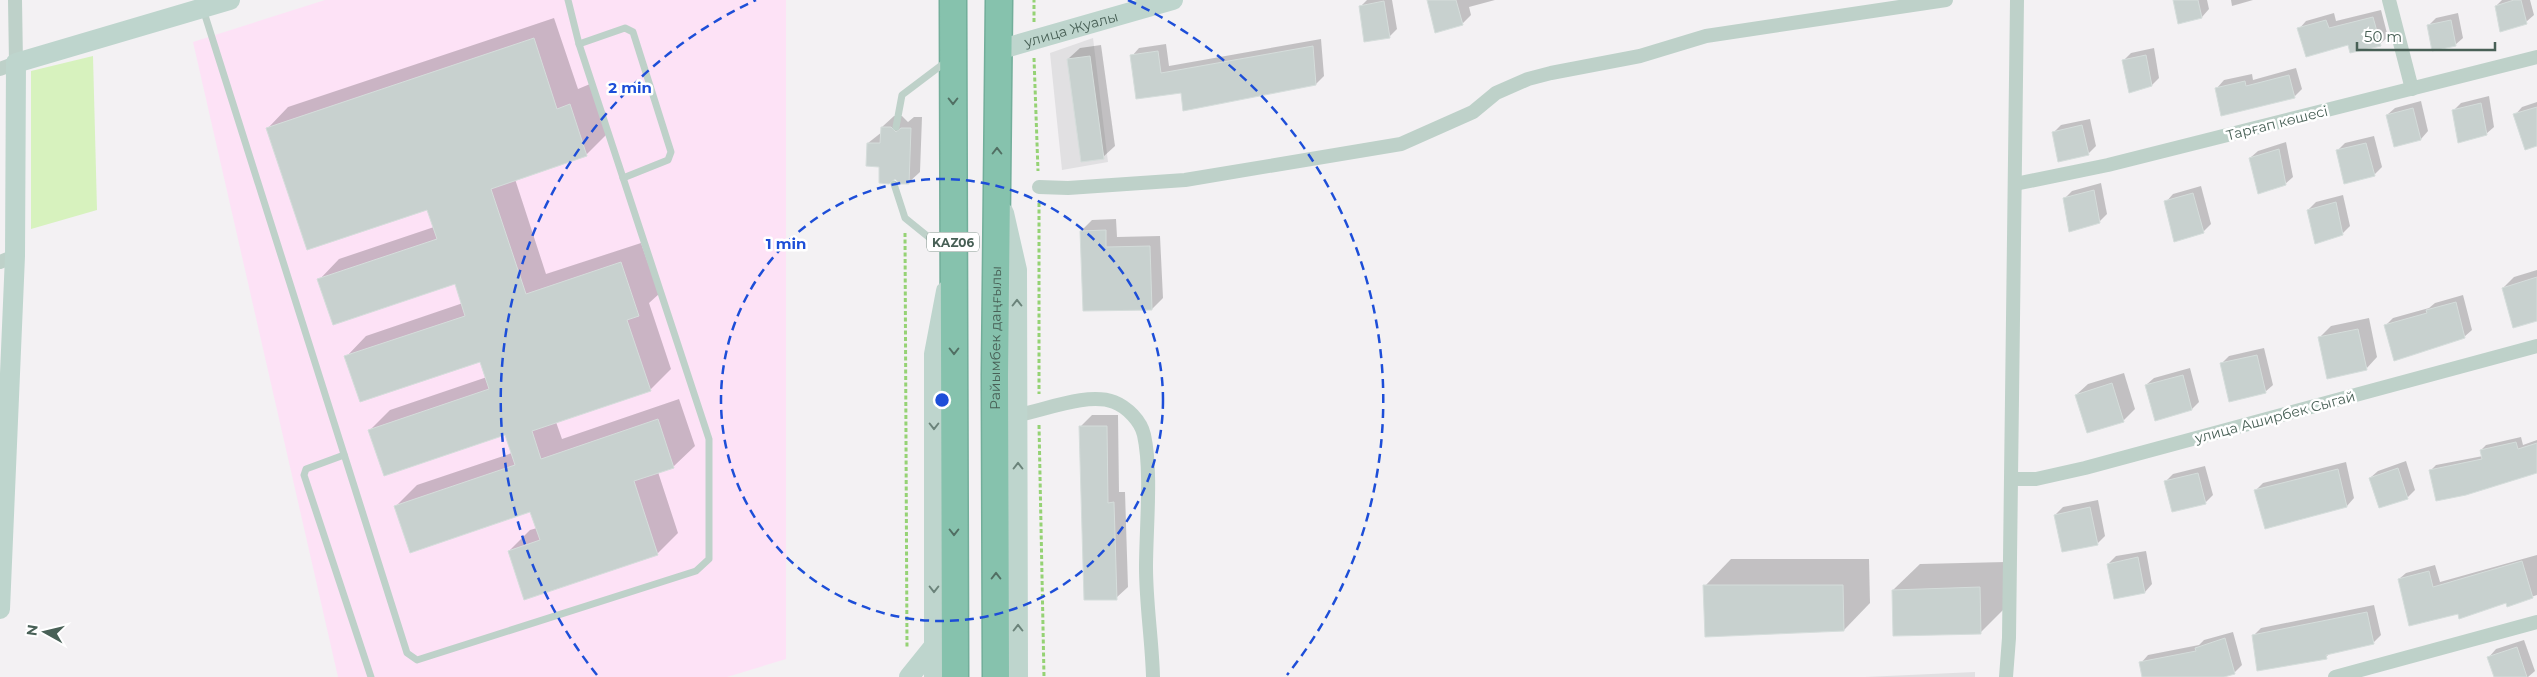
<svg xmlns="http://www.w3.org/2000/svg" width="2537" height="677" viewBox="0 0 2537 677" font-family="Montserrat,sans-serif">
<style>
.education{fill:#e1e0e2}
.medical{fill:#fde2f6}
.green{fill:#d7f2be}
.shadow{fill:#0003}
.building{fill:#c8d1cf;stroke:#d5dddb}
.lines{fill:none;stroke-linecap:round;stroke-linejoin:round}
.highway-casing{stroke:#72ae9a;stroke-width:29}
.path{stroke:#95d274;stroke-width:3;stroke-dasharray:4 2.5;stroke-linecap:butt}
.lane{stroke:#bed1c9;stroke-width:7}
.street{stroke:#bed1c9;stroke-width:14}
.secondary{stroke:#bed5cd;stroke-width:20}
.highway{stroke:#86c2ad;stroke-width:26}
.oneway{stroke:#516f63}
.oneway2{stroke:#6b837a}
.ring{fill:none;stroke:#1d4ed8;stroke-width:2.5;stroke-dasharray:9 6}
.labels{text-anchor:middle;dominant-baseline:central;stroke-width:5;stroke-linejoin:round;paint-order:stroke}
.shield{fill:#fff;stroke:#7f9089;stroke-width:1}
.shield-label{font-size:12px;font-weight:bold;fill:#486056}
.street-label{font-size:14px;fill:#486056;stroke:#fff}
.centre{fill:#1d4ed8;stroke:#fff;stroke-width:2.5}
.ring-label{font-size:15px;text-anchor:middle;font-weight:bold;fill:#1d4ed8;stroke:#fff;stroke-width:5;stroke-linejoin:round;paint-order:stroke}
</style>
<rect width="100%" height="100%" fill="#f3f1f3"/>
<g class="education">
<path d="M1093 38 1108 162 1062 170 1050 53Z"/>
<path d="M1975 672V677H1865Z"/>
</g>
<path class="medical" d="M325 0H786V659L727 677H338L193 42Z"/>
<path class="green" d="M93 56 97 210 31 229V71Z"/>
<g class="shadow">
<path d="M1367 0H1392L1397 29 1389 37 1361 6Z"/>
<path d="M1430 0H1495L1469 7 1471 15 1462 24Z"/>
<path d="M2174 0H2207L2209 9 2202 17Z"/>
<path d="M2231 0H2253L2232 6Z"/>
<path d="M2502 0H2530L2534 15 2526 22 2496 6Z"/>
<path d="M2381 10 2388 37 2380 44 2349 43 2299 29 2306 21 2334 13 2336 21Z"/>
<path d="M2458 13 2463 38 2455 45 2428 26 2436 18Z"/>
<path d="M554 18 578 89 590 84 607 134 586 155 515 179 546 274 641 243 659 294 649 303 671 369 650 390 556 422 562 439 679 399 695 446 674 466 658 472 678 533 657 554 509 551 530 530 537 528 531 510 396 506 417 485 512 453 506 434 370 430 390 410 487 377 481 360 346 357 366 336 463 303 456 283 319 280 339 259 434 227 428 208 268 128 288 107Z"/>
<path d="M1321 39 1324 76 1316 84 1182 91 1132 56 1139 48 1166 44 1169 66Z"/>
<path d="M1101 45 1115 146 1103 157 1068 59 1080 48Z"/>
<path d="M2154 48 2159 78 2152 85 2123 61 2131 53Z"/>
<path d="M2296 68 2302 89 2294 97 2217 88 2224 80 2252 74 2253 80Z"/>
<path d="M2489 96 2494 127 2486 134 2453 111 2461 103Z"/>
<path d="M2421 101 2428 131 2421 139 2395 145 2387 115 2395 108Z"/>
<path d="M2537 102V144L2515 115 2522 107Z"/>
<path d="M894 116H902L908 122 914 117H922L920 172 908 183 881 166 868 143 882 132V127Z"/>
<path d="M2090 119 2096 146 2089 153 2053 133 2061 125Z"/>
<path d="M2374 136 2382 167 2374 175 2337 151 2345 143Z"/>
<path d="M2286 142 2293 177 2285 184 2250 158 2258 151Z"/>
<path d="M2101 183 2107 214 2099 222 2064 199 2072 191Z"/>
<path d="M2201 186 2211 224 2203 232 2166 202 2173 194Z"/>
<path d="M2343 195 2350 226 2342 234 2308 210 2316 202Z"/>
<path d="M1116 219 1117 237 1160 236 1163 298 1152 309 1081 231 1092 220Z"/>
<path d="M2537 270V320L2503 288 2514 277Z"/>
<path d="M2463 295 2472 330 2464 337 2385 326 2393 318 2429 308 2435 303Z"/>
<path d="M2369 318 2377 357 2366 369 2319 338 2331 326Z"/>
<path d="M2264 348 2273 385 2265 392 2221 364 2229 356Z"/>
<path d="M2190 368 2199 402 2192 409 2146 385 2154 378Z"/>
<path d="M2124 373 2135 409 2124 420 2088 432 2076 395 2088 384Z"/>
<path d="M1092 415H1118L1119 492H1125L1128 587 1116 598 1080 427Z"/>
<path d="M2521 437 2523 445 2537 440V468L2431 470 2436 465 2483 456 2481 450 2486 445Z"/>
<path d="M2406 461 2415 490 2408 497 2370 478 2378 471Z"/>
<path d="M2346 462 2354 498 2347 506 2256 490 2263 483Z"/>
<path d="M2205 466 2213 495 2205 503 2165 482 2173 474Z"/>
<path d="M2098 500 2105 536 2098 543 2063 551 2055 515 2063 507Z"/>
<path d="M2146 551 2152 584 2145 592 2108 564 2116 556Z"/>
<path d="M2537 555V595L2507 605V602L2458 612 2399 579 2406 573 2435 565 2440 582Z"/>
<path d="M1731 559H1869L1870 603 1844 630 1705 586Z"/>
<path d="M2006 562 2007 606 1981 632 1893 590 1920 564Z"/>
<path d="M2374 605 2381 635 2374 642 2331 652 2326 657 2254 635 2261 628Z"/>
<path d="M2233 632 2242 665 2234 673 2219 677H2143L2141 663 2148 655 2199 645 2204 640Z"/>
<path d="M2524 640 2535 671 2528 677H2496L2489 657 2496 649Z"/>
</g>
<g class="building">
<path d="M1427 0H1456L1463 25 1435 33Z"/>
<path d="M2173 0H2198L2202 18 2178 24Z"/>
<path d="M2514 0H2521L2527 24 2500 32 2495 6Z"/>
<path d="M1384 1 1390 38 1364 42 1359 6Z"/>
<path d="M2373 17 2381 46 2350 53 2348 45 2306 57 2297 28 2326 20 2329 28Z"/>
<path d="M2451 20 2456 46 2432 51 2427 25Z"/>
<path d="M534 38 557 109 570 104 587 156 491 189 526 294 621 262 639 316 627 320 651 391 532 431 541 459 658 419 674 468 634 481 658 555 524 600 508 551 540 540 530 512 410 553 394 506 515 465 505 435 384 476 368 430 489 389 480 362 360 402 344 356 465 316 455 284 333 325 317 279 437 239 427 210 307 250 266 128Z"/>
<path d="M1313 46 1316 85 1183 111 1181 93 1136 99 1130 55 1158 51 1161 73Z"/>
<path d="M2146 55 2152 86 2129 93 2122 60Z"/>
<path d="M1090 56 1104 159 1081 162 1067 59Z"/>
<path d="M2289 75 2295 98 2221 116 2215 88 2245 81 2246 86Z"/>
<path d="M2481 103 2487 135 2458 143 2452 110Z"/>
<path d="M2537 107V146L2525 150 2513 114Z"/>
<path d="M2413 108 2421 140 2394 147 2386 115Z"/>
<path d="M2082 125 2089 155 2058 162 2052 132Z"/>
<path d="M881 127H891L896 132 901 128H911L909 184H900L895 179 889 184 879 183V167L866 166 867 143H880Z"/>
<path d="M2366 143 2375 176 2344 184 2336 150Z"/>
<path d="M2279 149 2286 185 2258 194 2249 158Z"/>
<path d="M2094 190 2100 223 2069 232 2063 198Z"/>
<path d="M2193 193 2204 233 2174 242 2164 201Z"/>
<path d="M2336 202 2343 235 2315 244 2307 210Z"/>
<path d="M1106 230V247L1150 246 1152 310 1083 311 1080 231Z"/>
<path d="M2537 277V321L2513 328 2502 288Z"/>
<path d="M2456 302 2465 338 2394 361 2384 325 2427 313 2426 310Z"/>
<path d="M2358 329 2367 370 2327 379 2318 337Z"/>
<path d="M2257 355 2266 393 2229 402 2220 363Z"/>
<path d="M2183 375 2192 410 2155 421 2145 385Z"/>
<path d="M2112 383 2124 422 2087 433 2075 395Z"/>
<path d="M1079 426H1107L1108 503 1114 502 1117 600H1084Z"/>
<path d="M2516 442 2518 449 2537 443V473L2466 495 2436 501 2429 470 2482 459 2480 450Z"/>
<path d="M2398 468 2408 499 2379 508 2369 478Z"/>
<path d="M2338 469 2347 507 2265 529 2254 490Z"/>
<path d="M2198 473 2206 504 2172 512 2164 481Z"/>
<path d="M2090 507 2098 545 2062 552 2054 515Z"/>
<path d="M2138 557 2145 593 2114 599 2107 564Z"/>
<path d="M2522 561 2533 598 2507 607 2506 603 2459 619 2458 614 2409 626 2398 579 2429 571 2433 587Z"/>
<path d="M1703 585H1843L1844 631 1705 637Z"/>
<path d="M1980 587 1981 634 1893 636 1892 590Z"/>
<path d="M2367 612 2374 644 2326 655 2327 659 2257 671 2252 635Z"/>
<path d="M2225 638 2235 674 2224 677H2142L2139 662 2196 651 2195 648Z"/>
<path d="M2517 647 2527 677H2494L2487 657Z"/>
</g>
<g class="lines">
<defs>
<g id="highway">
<path d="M953 0 955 677"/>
<path id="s2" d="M996 677 995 375 999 0"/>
</g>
</defs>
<use href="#highway" class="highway-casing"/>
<g class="path">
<path d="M1034 22V0"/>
<path d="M1034 58 1038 171"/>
<path d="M1039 203V394"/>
<path d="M905 233 907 649"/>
<path d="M1039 425 1044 677"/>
</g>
<g class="lane">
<path d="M203 9 407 653 417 660 696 571 709 559V439L579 44 568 0"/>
<path d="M579 44 625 28 633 32 671 152 668 160 623 178"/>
<path d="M896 127 902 95 947 61"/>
<path d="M894 184 905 218 947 252"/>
<path d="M344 455 306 469 304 475 371 677"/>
</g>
<g class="street">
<path d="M2389 0 2412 89"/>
<path d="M0 69 16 63 15 0"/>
<path d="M2015 184 2108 165 2537 57"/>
<path d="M1039 187 1068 188 1185 180 1401 144 1473 112 1496 93 1528 79 1551 73 1640 56 1706 36 1946 0"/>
<path d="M0 262 15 256"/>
<path d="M1018 415C1045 410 1088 392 1114 402 1127 407 1141 421 1144 435 1152 471 1146 529 1146 567 1146 604 1152 640 1153 677"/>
<path d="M2011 479H2036L2085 468 2537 346"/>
<path d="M2006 677 2009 638 2017 0"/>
<path d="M2335 677 2537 622"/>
</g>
<g class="secondary">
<path id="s1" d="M998 50 1173 0"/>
<path d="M1004 213 1017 270 1018 677"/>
<path d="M0 609 15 256 16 63 230 0"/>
<path d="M909 677 934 646"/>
<path d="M934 677V354L946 291"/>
</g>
<use href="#highway" class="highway"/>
</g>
<defs><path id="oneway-chevron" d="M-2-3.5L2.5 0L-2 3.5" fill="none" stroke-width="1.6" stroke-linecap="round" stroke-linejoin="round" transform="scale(1.25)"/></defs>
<g class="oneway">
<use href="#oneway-chevron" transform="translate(953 101) rotate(90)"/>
<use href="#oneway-chevron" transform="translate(997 151) rotate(-90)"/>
<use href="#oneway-chevron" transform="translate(954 351) rotate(90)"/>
<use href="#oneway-chevron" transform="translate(954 532) rotate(90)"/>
<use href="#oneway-chevron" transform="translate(996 576) rotate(-90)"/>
</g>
<g class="oneway2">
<use href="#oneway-chevron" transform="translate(1017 303) rotate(-90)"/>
<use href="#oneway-chevron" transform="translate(934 426) rotate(90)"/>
<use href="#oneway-chevron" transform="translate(1018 466) rotate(-90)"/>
<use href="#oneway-chevron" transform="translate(934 589) rotate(90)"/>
<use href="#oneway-chevron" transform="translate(1018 628) rotate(-90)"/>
</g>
<g class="ring">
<circle cx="942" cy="400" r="221"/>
<path d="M597 675A441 441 0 0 1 756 0M1128 0A441 441 0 0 1 1287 675"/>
</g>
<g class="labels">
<rect class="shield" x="927" y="232.5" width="52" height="19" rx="4"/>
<g class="shield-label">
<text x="953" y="242">KАZ06</text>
</g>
<g class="street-label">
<text stroke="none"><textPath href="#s1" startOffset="76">улица Жуалы</textPath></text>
<text transform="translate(2277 123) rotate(-14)">Тарғап көшесі</text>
<text stroke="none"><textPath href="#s2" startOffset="339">Райымбек даңғылы</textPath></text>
<text transform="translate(2275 417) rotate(-15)">улица Аширбек Сыгай</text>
</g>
</g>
<circle cx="942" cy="400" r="8" class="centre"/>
<g class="ring-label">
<text x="630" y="93">2 min</text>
<text x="786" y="249">1 min</text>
</g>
<g transform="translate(45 632) rotate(278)" stroke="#ffffff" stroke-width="4" paint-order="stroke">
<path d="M0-4L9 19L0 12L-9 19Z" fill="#486056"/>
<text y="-8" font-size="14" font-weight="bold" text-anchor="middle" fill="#486056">N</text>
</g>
<path d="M2357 42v8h138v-8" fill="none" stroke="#486056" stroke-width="2.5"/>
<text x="2364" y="42" font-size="15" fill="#486056" stroke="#ffffff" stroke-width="4" paint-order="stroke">50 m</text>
</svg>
